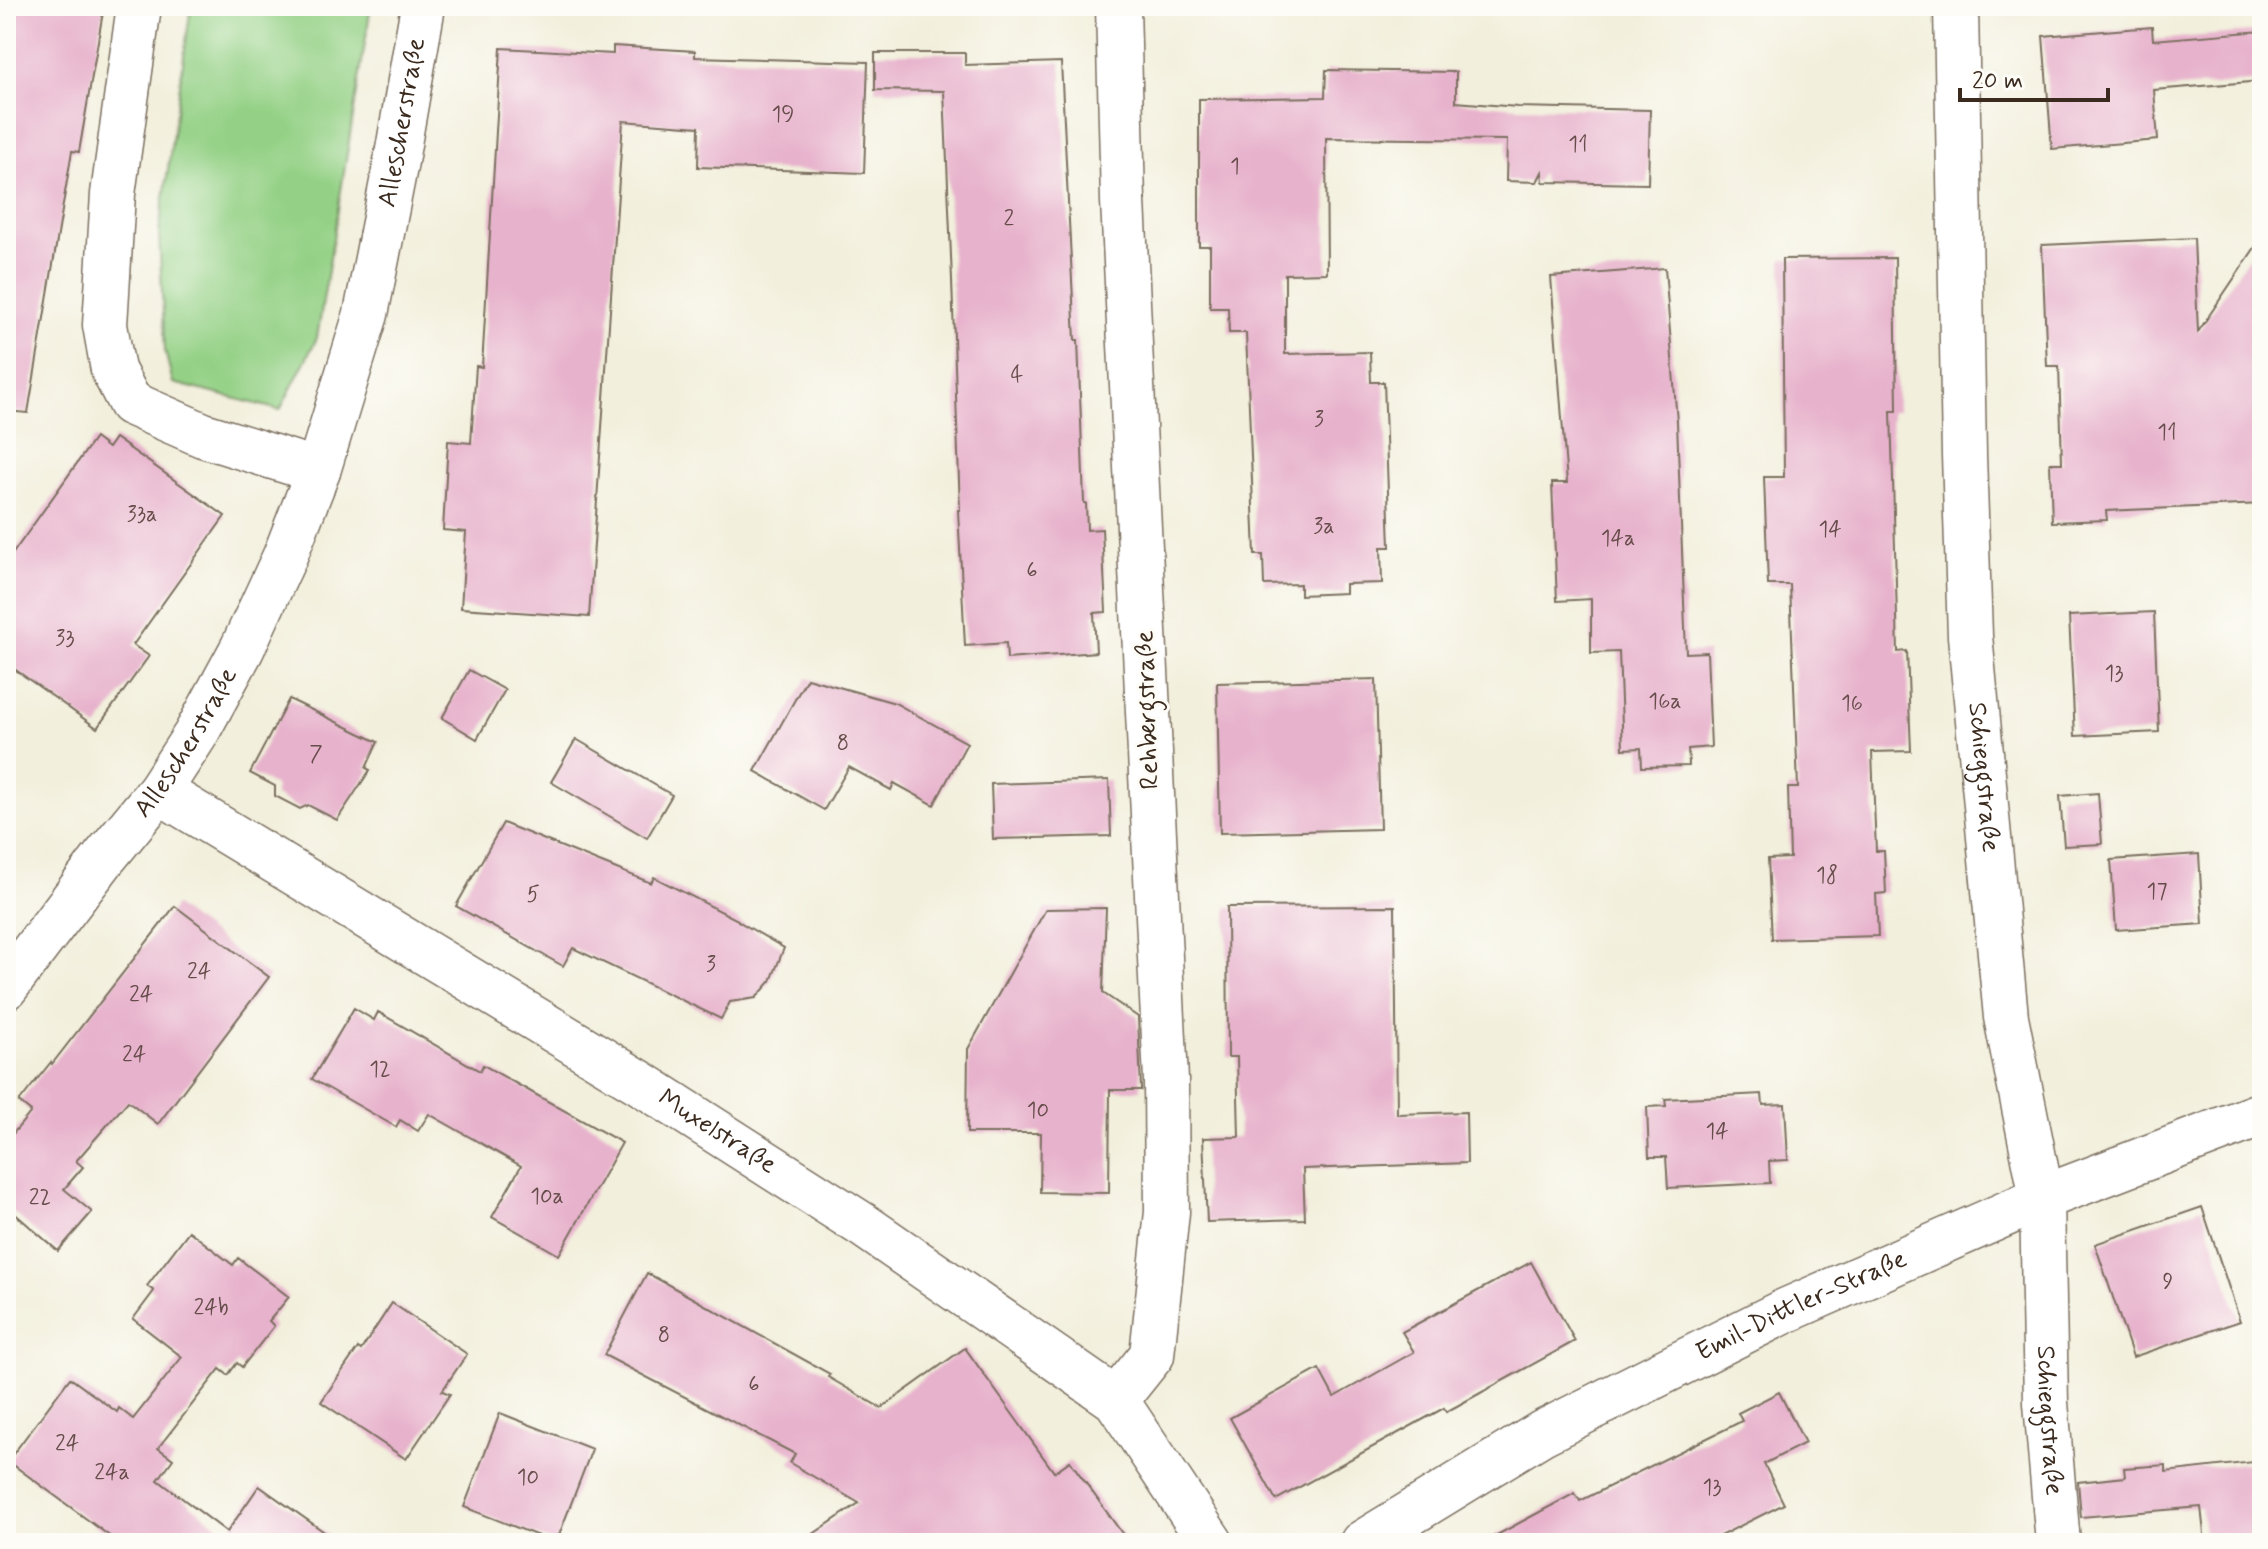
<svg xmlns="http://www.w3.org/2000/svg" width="2268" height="1549" viewBox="0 0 2268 1549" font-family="Mynerve,sans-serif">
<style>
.green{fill:#94d186;stroke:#687e52;stroke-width:2}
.building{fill:#e7b2cc}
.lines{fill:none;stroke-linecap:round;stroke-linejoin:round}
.minor-casing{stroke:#7b6f60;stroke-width:47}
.minor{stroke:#fff;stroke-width:44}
.labels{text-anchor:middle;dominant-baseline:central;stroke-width:6;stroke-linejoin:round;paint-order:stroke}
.number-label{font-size:22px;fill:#664c4a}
.street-label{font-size:26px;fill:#3b2a1e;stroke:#fdfcf7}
</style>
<rect width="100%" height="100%" fill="#fdfcf7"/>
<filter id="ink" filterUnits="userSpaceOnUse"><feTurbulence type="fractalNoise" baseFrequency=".0125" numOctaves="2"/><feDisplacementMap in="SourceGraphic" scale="16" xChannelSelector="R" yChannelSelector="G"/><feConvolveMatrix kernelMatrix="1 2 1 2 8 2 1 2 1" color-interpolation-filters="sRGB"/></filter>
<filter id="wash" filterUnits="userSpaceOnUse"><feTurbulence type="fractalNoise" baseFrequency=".006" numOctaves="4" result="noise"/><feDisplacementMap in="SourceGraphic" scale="32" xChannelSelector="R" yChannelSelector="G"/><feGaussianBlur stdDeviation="1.8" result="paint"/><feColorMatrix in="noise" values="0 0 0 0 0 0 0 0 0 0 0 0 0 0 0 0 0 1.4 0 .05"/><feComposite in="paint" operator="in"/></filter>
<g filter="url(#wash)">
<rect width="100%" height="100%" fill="#f2efdc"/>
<path class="green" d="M191 6H371L317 338 280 410 173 383 165 351 159 233Z"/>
<g id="blocks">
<g class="building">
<path d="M6 6H104L79 152 72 151 28 413 6 411Z"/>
<path d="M2152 27 2153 40 2262 31V81L2154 90 2158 140 2052 149 2043 36Z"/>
<path d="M613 46 695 51V57L868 62 864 173 698 167 699 127 623 121 589 617 461 608 466 532 443 530 448 441 471 443 476 366 482 367 501 48 613 54Z"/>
<path d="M875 53H965V65L1061 62 1075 340H1078L1084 503H1086L1087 530 1102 529 1106 612 1094 613 1096 652 1007 659 1006 643 965 646 958 510H960L952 280 944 91 875 90Z"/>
<path d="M1326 70 1456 72V102L1518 107 1650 110 1648 184 1543 182 1542 172 1537 182 1506 181 1507 140 1326 138 1327 273 1285 274V354L1370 352 1371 382H1384L1390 547H1381L1382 583 1345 584V593L1300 595V584L1264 585 1263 555H1255L1246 333H1229L1228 308H1210V246H1199V99L1325 97Z"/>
<path d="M2262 237V504L2106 511 2107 520 2052 522 2050 463H2062L2059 366H2047L2042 245 2194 238 2198 332Z"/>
<path d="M1895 258 1897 411H1891L1898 652 1907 651 1911 751 1872 752 1876 851H1884L1886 893 1876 894 1878 936 1772 939 1768 859 1790 858 1788 788H1798L1790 585H1768L1764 477H1784L1782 259Z"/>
<path d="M1665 268 1677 422 1686 653 1707 652 1711 747 1688 749 1689 766 1642 767 1641 748 1623 749 1619 652 1591 653V599L1557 601 1552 483H1567L1551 277Z"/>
<path d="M95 438 108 448 115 438 225 516 133 645 149 656 97 728 6 663V563Z"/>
<path d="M2154 612 2159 732 2075 736 2069 616Z"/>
<path d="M469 670 505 690 477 739 442 718Z"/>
<path d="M807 678 895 703 967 743 934 805 894 783 891 790 849 767 824 810 755 771Z"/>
<path d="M1376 679 1380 829 1220 833 1217 683Z"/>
<path d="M289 699 378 742 366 768 370 770 337 820 308 805 300 809 275 796V786L250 773Z"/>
<path d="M576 739 672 795 647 838 551 782Z"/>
<path d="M1109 780 1111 836 993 839 991 784Z"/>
<path d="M2098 793 2102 844 2064 846 2060 796Z"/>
<path d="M503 823 651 883 654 877 738 920V921L784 948 771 981 756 998 730 1002 721 1019 573 948 563 966 456 906Z"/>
<path d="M2199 854 2203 924 2116 930 2111 860Z"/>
<path d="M175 906 269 977 158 1124 128 1101 76 1161 83 1167 64 1189 92 1212 58 1251 6 1206V1142L31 1112 19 1102 51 1062 52 1064Z"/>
<path d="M1395 906 1397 1114 1466 1112 1467 1163 1303 1169 1305 1219 1207 1222 1203 1138 1239 1137 1237 1057H1228L1227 907Z"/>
<path d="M1106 908 1103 993 1138 1017 1141 1090H1110L1109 1193 1040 1192 1041 1133H967L968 1049 1046 909Z"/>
<path d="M354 1008 374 1020 378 1012 480 1071 483 1065 622 1143 559 1255 492 1217 521 1166 429 1114 418 1131 400 1120 396 1127 312 1079Z"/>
<path d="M1762 1094 1763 1105 1785 1104 1788 1160 1769 1161 1770 1183 1668 1188 1666 1157H1649L1647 1107 1666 1106 1665 1099Z"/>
<path d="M2202 1207 2240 1321 2133 1357 2095 1244Z"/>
<path d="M189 1231 233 1265 238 1258 289 1297 269 1321 274 1326 242 1367 237 1363 228 1375 220 1369 158 1448 173 1459 158 1480 227 1532 259 1486 340 1543H119L8 1461 70 1378 117 1412 119 1408 133 1419 182 1357 133 1319 154 1291 147 1286Z"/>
<path d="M1531 1262 1575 1341 1446 1412 1444 1408 1276 1500 1230 1418 1319 1369 1334 1397 1414 1352 1402 1332Z"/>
<path d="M647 1273 830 1374 828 1377 881 1408 965 1348 1054 1472 1070 1461 1129 1543H800L859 1503 790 1463 795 1454 604 1355Z"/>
<path d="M392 1303 467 1354 442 1391 450 1394 406 1459 321 1402 358 1348 361 1350Z"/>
<path d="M1779 1392 1805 1443 1764 1464 1784 1504 1706 1543H1482L1575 1493 1580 1501 1742 1421 1738 1413Z"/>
<path d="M500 1413 592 1449 556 1543 464 1507Z"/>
<path d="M2262 1461V1543H2205L2201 1507 2081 1517 2078 1482 2125 1477 2124 1468 2166 1465V1472Z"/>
</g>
</g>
</g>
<g filter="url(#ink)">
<use href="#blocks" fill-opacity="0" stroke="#7b6f60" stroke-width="2"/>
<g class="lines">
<defs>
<g id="minor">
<path d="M139 6 113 194 105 325 113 370 130 403 203 435 318 471"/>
<path id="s1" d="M1956 6 1964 455 1970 636 2006 1017 2042 1198 2046 1403 2058 1543"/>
<path id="s2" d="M159 791 639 1082 863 1225 1116 1400 1211 1543"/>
<path id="s3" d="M6 987 104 858 159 791 196 734 242 649 285 556 318 471 366 314 395 167 423 6"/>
<path d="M1116 1400 1152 1355 1167 1212 1166 1080 1123 201 1118 6"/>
<path id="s4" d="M1362 1543 1542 1433 1785 1311 2042 1198 2262 1114"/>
</g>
</defs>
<use href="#minor" class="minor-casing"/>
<use href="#minor" class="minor"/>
</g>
</g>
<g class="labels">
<g class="number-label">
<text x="783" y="115">19</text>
<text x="1578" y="145">11</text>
<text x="1235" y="167">1</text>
<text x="1009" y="219">2</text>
<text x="1017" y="375">4</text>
<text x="1319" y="420">3</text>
<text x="2167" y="433">11</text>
<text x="142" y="515">33a</text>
<text x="1324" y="527">3a</text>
<text x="1830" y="530">14</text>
<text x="1618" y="539">14a</text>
<text x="1032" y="571">6</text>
<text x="65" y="639">33</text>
<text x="2114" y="674">13</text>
<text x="1665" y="702">16a</text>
<text x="1852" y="704">16</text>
<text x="843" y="744">8</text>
<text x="316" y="755">7</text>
<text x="1827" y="876">18</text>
<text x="2157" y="892">17</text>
<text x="533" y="895">5</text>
<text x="711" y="965">3</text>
<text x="199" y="972">24</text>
<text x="141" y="995">24</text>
<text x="134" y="1055">24</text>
<text x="380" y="1070">12</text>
<text x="1038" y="1111">10</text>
<text x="1717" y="1132">14</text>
<text x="547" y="1197">10a</text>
<text x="40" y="1198">22</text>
<text x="2168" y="1282">9</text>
<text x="211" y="1308">24b</text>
<text x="664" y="1336">8</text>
<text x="754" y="1385">6</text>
<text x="67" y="1444">24</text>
<text x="112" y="1473">24a</text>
<text x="528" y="1478">10</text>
<text x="1712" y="1488">13</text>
</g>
<g class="street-label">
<text stroke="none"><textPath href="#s3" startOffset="966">Allescherstraße</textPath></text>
<text transform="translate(1148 710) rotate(-92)">Rehbergstraße</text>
<text stroke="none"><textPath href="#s3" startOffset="304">Allescherstraße</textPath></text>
<text stroke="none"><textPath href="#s1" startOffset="772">Schieggstraße</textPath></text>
<text stroke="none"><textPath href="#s2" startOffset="654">Muxelstraße</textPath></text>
<text stroke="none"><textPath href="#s4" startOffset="500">Emil-Dittler-Straße</textPath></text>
<text stroke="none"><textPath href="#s1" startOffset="1420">Schieggstraße</textPath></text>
</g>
</g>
<rect width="2268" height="1549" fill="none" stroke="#fdfcf7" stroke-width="32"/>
<path d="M1960 88v12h148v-12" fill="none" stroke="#3b2a1e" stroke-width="4"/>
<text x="1972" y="88" font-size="24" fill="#3b2a1e" stroke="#fdfcf7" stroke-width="6" paint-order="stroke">20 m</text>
</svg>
